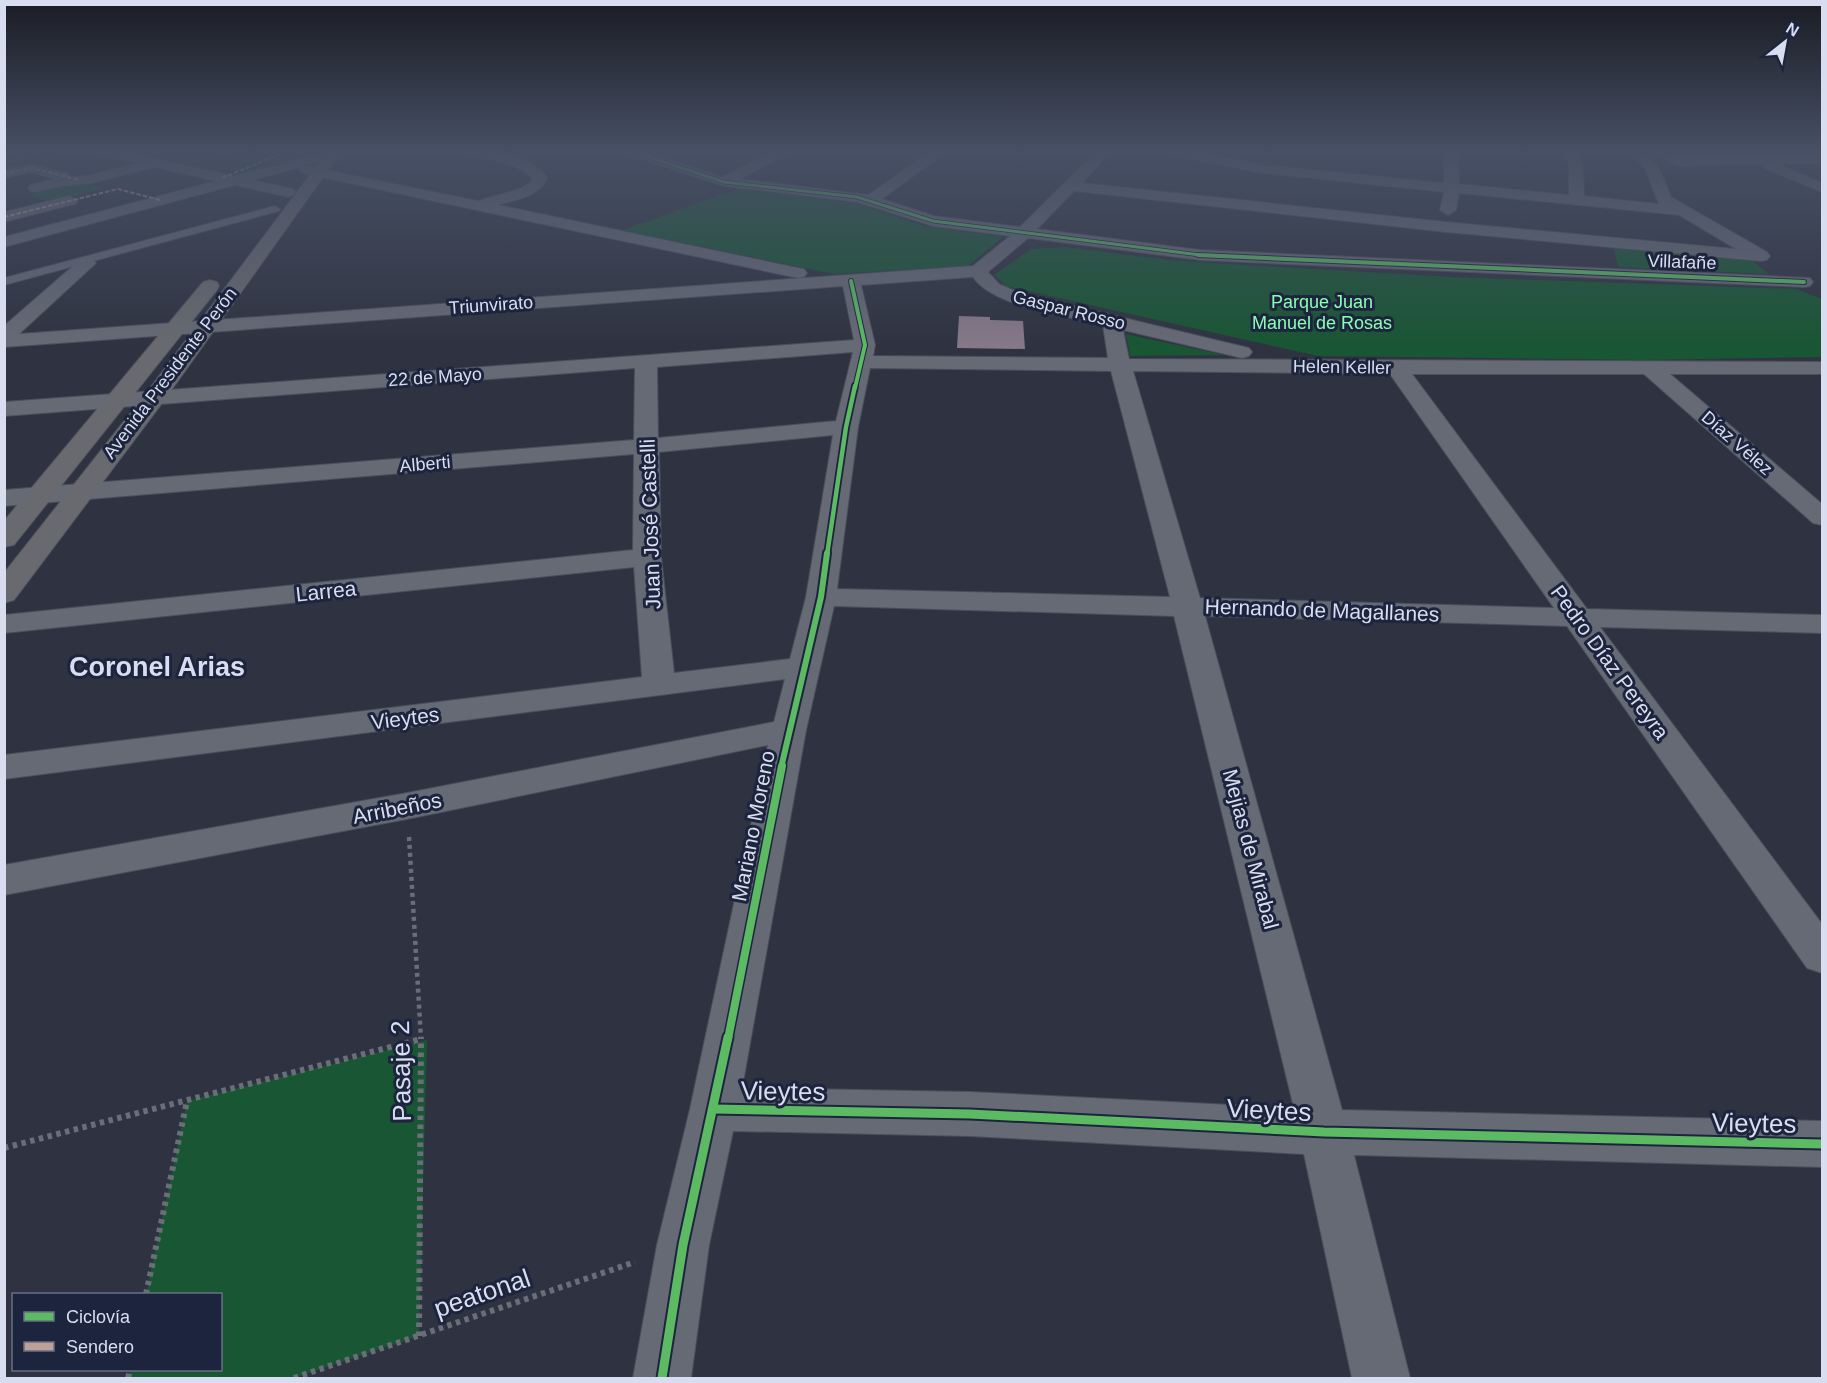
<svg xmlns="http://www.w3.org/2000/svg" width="1827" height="1383" viewBox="0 0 1827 1383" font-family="Helvetica,sans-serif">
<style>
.green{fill:#195634}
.building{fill:#867889}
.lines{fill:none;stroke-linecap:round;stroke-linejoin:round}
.lane-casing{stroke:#4b4e5b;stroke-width:2}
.street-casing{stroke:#4b4e5b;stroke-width:2}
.secondary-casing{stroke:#4b4e5b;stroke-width:2}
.path-far1{stroke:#6a6e78;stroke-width:4.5;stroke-dasharray:4 4;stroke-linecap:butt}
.path{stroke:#6a6e78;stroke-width:6;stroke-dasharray:4.5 4.5;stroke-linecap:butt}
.lane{fill:#666a75;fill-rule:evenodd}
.street{fill:#666a75;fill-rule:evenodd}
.secondary{fill:#696a70;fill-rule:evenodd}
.quiet{stroke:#bda197;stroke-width:2;stroke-dasharray:4.5 2;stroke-linecap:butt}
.cycleway-far5-casing{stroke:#1d253e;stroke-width:4.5}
.cycleway-far4-casing{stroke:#1d253e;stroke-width:6}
.cycleway-far3-casing{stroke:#1d253e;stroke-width:8}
.cycleway-far2-casing{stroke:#1d253e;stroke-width:10}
.cycleway-far1-casing{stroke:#1d253e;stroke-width:11}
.cycleway-casing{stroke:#1d253e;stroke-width:13}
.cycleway-far5{stroke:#5cba63;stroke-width:3}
.cycleway-far4{stroke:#5cba63;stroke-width:4}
.cycleway-far3{stroke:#5cba63;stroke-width:4.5}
.cycleway-far2{stroke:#5cba63;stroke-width:6}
.cycleway-far1{stroke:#5cba63;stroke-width:8}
.cycleway{stroke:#5cba63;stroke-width:9}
.labels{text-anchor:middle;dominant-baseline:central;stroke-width:6;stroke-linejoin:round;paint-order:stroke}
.far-street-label{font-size:18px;fill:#d8deef;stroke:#1d253e}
.far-park-label{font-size:18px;fill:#8afeb0;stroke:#1d253e}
.street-label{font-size:21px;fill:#d8deef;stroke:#1d253e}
.near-street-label{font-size:26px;fill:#d8deef;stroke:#1d253e}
.district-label{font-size:27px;font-weight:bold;fill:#d8deef;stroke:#1d253e}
</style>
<rect width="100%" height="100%" fill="#2f3341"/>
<g class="green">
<path d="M41 152H62L20 162 30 165 5 171V160Z"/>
<path d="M160 152H211L220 172 149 155Z"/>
<path d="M229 152H312L309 156 250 172 236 173Z"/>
<path d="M82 182 105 188 51 202 27 195Z"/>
<path d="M740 188 855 203 925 226 1003 237 968 266 833 274 623 230Z"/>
<path d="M1613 243 1746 256 1769 274 1618 267Z"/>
<path d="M1065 247 1178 261 1451 277 1796 289 1822 299V357L1641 360 1318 356 1006 286 994 275 1031 249Z"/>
<path d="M1126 334 1224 355 1130 356Z"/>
<path d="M427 1040 419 1336 294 1378H128L130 1370H220V1294H146L187 1101Z"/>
</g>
<path class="building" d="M959 316 990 317V320L1023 321 1025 349 957 348Z"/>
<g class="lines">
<defs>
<path id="lane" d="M275 206 280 209 279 211 4 285V278Z"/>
<g id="street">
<path d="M99 152H125L234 176 314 155 321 159 319 162 253 180 293 189 296 192 293 195 288 197 235 185 4 247V237L216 181 155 167 91 183 61 186 35 192 30 191 28 188 30 185 55 179 31 172 4 178V170L31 164 69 174 71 177 91 175 138 163 101 155Z"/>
<path d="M467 152C495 152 528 153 547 177 542 196 515 200 498 205L798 268 804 269 807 273 804 277 798 278 306 174 299 170 306 166 478 201 519 189 531 182 532 178C514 161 492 161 469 155Z"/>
<path d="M627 152H648L723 177 771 152H789L740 179 868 195 930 152H946L882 199 934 216 1020 227 1096 152H1111L1082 183 1446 222 1736 249 1679 215 1459 193 1456 210 1448 215 1440 210 1444 192 1262 173 1178 156 1171 152H1199L1262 165 1444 183V152H1458L1459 184 1569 195V166L1565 152H1579L1583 166 1584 196 1659 204 1645 169 1637 160 1644 156 1649 157 1659 168 1671 197 1767 252 1770 256 1767 260 1761 261 1446 232 1074 191 1037 229 1200 250 1810 278 1813 282 1810 286 1804 287 1200 260 1028 238 988 272 999 284 1020 293 1249 348 1252 352 1249 356 1242 358 1123 330 1129 359 1822 362V374H1670L1822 504V525L1813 523 1644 374H1412L1587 609 1822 615V633L1600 627 1822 924V973L1807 968 1567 626 1205 616 1342 1110 1822 1121V1167L1354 1155 1410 1378H1352L1304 1154 970 1136 733 1131 709 1245 691 1378H633L657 1245 690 1109 768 745 407 819 4 895V865L407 793 774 722 785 679 4 779V755L642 677 634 567 4 633V615L633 550 634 454 4 506V490L634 440 635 368 4 416V402L854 340 843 286 4 347V326L81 259H93L96 263 19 334 973 266 1010 236 933 226 857 202 724 186 629 155ZM973 277C993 307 1068 316 1103 325L1108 358 873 356 875 345 861 285ZM853 352 836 421 658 438 657 367ZM870 368 1111 371 1170 597 837 589 858 427ZM1133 371 1390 374 1554 608 1200 598ZM833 435 806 597 790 659 674 673 661 557 659 452ZM834 606 1174 616 1294 1108 970 1092 742 1088 806 730Z"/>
<path d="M1671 154 1822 155V163L1778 164 1822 183V192L1764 168 1763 164 1676 166 1664 158Z"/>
<path d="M70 196 78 201 75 204 4 222V212Z"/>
</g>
<g id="secondary">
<path d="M327 152H341L163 402 14 600 4 603V573L147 392Z"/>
<path d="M210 280 217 282 219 286 217 290 14 545 4 547V521L203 282Z"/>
</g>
</defs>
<use href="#lane" class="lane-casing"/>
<use href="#street" class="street-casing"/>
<use href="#secondary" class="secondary-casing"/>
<path class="path-far1" d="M409 837 421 1039"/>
<g class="path">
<path d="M4 1148 421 1039"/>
<path d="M146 1294 187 1101"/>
<path d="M419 1336 421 1037"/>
<path d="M128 1378 130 1370"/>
<path d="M294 1378 635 1262"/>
</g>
<use href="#lane" class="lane"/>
<use href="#street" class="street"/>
<use href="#secondary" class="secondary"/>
<g class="quiet">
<path d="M4 174 31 168 79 180"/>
<path d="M222 178 285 152"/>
<path d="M4 217 118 189 160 200"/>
</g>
<defs>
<path id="cycleway-far5" d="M634 152 724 182 857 197 933 221 1200 255 1227 256"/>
<g id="cycleway-far4">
<path d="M1198 255 1804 282"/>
<path d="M851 281 865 345 855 388"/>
</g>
<path id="cycleway-far3" d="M827 555 846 427 855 386"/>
<path id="cycleway-far2" d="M781 768 821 597 827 553"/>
<path id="cycleway-far1" d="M728 1039 782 766"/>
<g id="cycleway">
<path d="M714 1109 970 1114 1324 1132 1822 1144"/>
<path d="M662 1378 683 1245 728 1037"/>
</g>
</defs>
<use href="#cycleway-far5" class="cycleway-far5-casing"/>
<use href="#cycleway-far4" class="cycleway-far4-casing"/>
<use href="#cycleway-far3" class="cycleway-far3-casing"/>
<use href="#cycleway-far2" class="cycleway-far2-casing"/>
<use href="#cycleway-far1" class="cycleway-far1-casing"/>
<use href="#cycleway" class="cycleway-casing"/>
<use href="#cycleway-far5" class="cycleway-far5"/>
<use href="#cycleway-far4" class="cycleway-far4"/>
<use href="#cycleway-far3" class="cycleway-far3"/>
<use href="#cycleway-far2" class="cycleway-far2"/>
<use href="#cycleway-far1" class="cycleway-far1"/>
<use href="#cycleway" class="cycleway"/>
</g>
<linearGradient id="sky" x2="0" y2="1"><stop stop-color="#1a1c24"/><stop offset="0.44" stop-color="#475065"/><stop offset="1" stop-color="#475065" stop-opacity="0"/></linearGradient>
<rect width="1827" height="346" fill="url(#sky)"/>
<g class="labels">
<g class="far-street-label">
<text transform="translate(1682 262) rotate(2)">Villafañe</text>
<text transform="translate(491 305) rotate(-4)">Triunvirato</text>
<text transform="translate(1069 310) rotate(14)">Gaspar Rosso</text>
<text transform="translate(1342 367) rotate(1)">Helen Keller</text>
<text transform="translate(170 373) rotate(-53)">Avenida Presidente Perón</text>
<text transform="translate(435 377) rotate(-4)">22 de Mayo</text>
<text transform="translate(1737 443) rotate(41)">Díaz Vélez</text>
<text transform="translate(425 464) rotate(-5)">Alberti</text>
</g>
<g class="far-park-label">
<text x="1322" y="302">Parque Juan<tspan x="1322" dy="21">Manuel de Rosas</tspan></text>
</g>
<g class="street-label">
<text transform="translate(650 524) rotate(-92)">Juan José Castelli</text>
<text transform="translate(326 591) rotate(-6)">Larrea</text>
<text transform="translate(1322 610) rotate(2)">Hernando de Magallanes</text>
<text transform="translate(1610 662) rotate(54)">Pedro Díaz Pereyra</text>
<text transform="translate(405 718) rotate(-7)">Vieytes</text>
<text transform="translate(397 808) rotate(-11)">Arribeños</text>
<text transform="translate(753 826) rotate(-79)">Mariano Moreno</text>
<text transform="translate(1251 849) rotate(75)">Mejias de Mirabal</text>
</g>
<g class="near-street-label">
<text transform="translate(401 1071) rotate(-91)">Pasaje 2</text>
<text transform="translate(783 1091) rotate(1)">Vieytes</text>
<text transform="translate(1269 1110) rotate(3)">Vieytes</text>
<text transform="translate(1754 1123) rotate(1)">Vieytes</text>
<text transform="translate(482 1293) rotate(-19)">peatonal</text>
</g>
<g class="district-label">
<text x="157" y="667">Coronel Arias</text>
</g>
</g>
<rect width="1827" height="1383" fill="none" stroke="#d8deef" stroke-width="12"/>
<rect x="12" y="1293" width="210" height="78" fill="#1d253e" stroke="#686f85" stroke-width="1.5"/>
<rect x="24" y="1312" width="30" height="9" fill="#5cba63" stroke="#686f85" stroke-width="1.5"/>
<text x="66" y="1323" font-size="18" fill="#d8deef">Ciclovía</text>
<rect x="24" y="1342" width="30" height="9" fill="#bda197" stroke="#686f85" stroke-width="1.5"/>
<text x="66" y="1353" font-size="18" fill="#d8deef">Sendero</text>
<g transform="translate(1785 42) rotate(31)" stroke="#1d253e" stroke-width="4.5" paint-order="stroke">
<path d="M0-4.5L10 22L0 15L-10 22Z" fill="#d8deef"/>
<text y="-9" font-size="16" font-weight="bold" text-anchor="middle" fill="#d8deef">N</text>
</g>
</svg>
